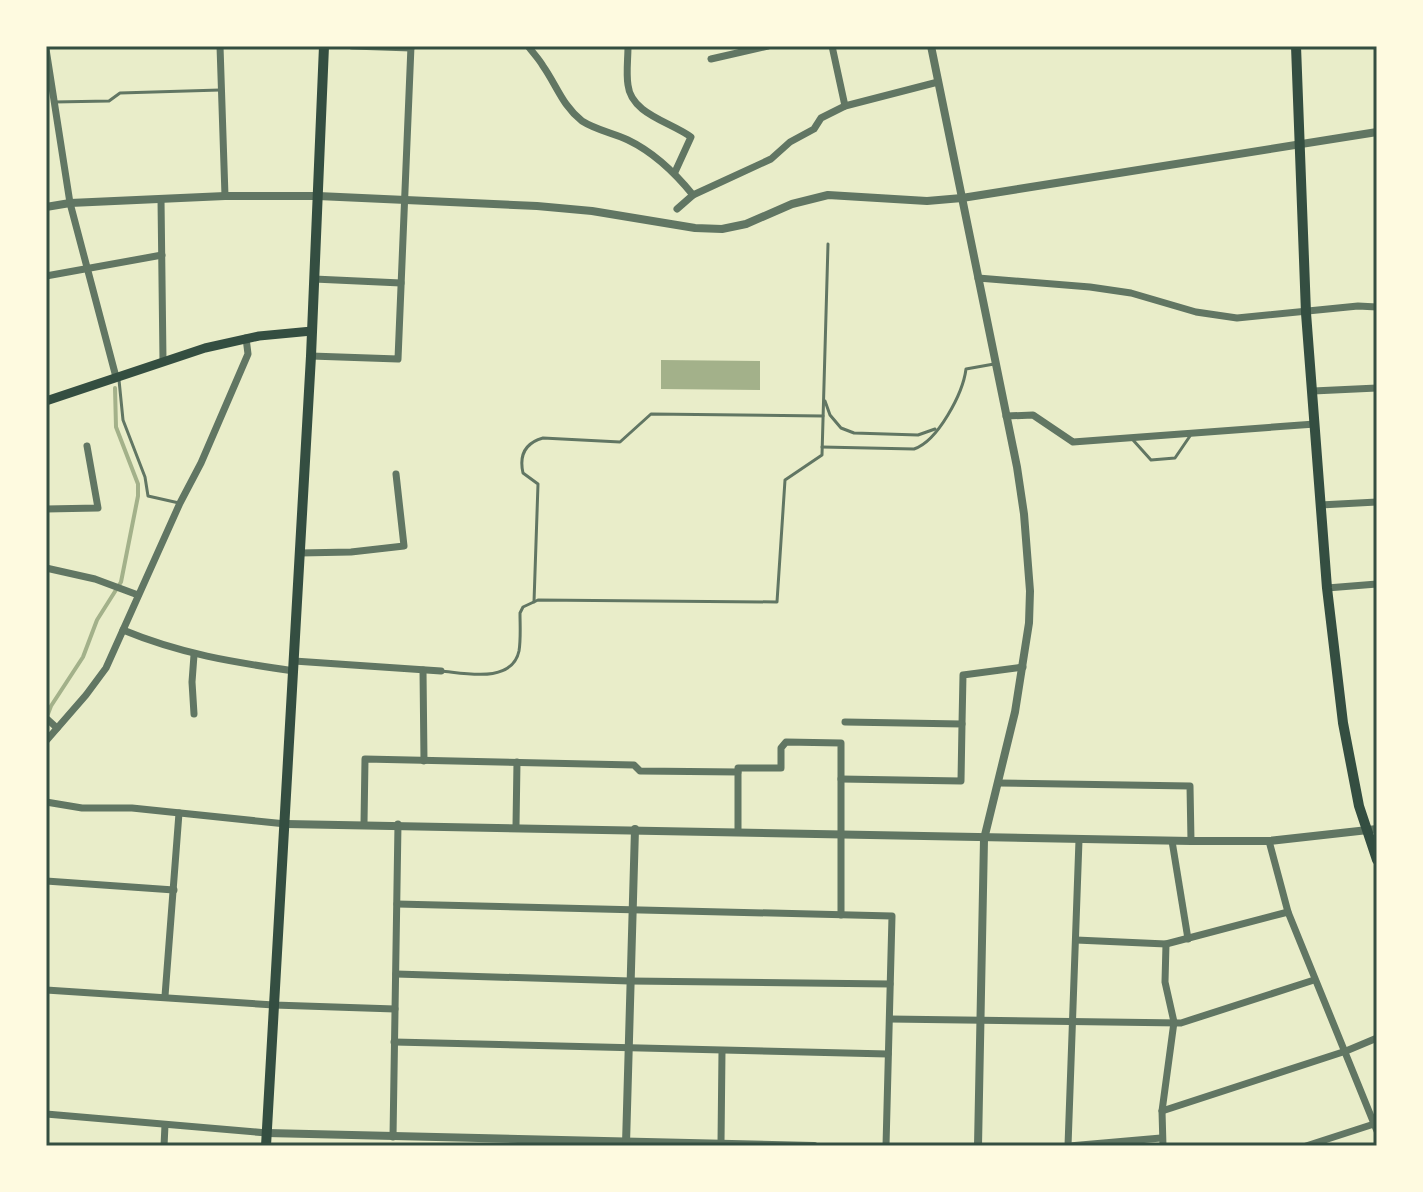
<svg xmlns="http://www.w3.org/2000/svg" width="1423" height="1192" viewBox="0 0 1423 1192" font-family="Overpass,sans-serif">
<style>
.water{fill:#a3b18a}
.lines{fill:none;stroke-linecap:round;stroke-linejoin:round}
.stream{stroke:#a3b18a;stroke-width:4}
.service{stroke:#617663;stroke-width:3}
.minor{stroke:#617663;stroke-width:7}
.tertiary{stroke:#617663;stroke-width:8}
.secondary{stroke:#344e41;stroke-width:9}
.primary{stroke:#344e41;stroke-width:10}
.neatline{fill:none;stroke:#344e41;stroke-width:3}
</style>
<rect width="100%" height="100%" fill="#e9edc9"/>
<path class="water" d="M661 360 760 361V390L661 389Z"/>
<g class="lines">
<path class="stream" d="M46 719 51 706 83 657 97 620 121 582 138 496V484L116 427 115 388"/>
<g class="service">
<path d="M54 102 109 101 120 93 220 90"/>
<path d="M119 380 123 420 145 477 148 496 179 503"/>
<path d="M825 401 830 415 841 428 854 433 918 435 935 429"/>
<path d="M1133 440 1151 460 1175 458 1190 436"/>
<path d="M822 447 914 449C938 441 963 393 966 369L994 364"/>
<path d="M534 602 538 484 523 473C519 455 525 443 543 438L620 442 651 414 823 416"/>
<path d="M441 671C465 673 512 684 519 651 521 639 520 625 520 613L523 607 538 600 777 602 785 480 822 455 828 244"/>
</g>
<g class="minor">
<path d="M220 46 225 196"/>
<path d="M352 46 411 48"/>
<path d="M528 46C533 53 539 59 543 66 557 86 562 105 582 121 596 130 613 133 628 140 653 152 676 174 693 195"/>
<path d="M628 46C628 59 626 73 628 85 631 114 671 122 691 137L675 172"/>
<path d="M832 46 845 106"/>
<path d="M46 49 70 203 116 377"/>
<path d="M711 59 768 46"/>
<path d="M161 199 163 360"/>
<path d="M677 209 693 195 771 159 790 142 814 129 821 118 845 106 938 82"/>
<path d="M46 276 162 255"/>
<path d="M978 278 1090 287 1131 293 1196 312 1237 318 1358 306 1377 307"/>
<path d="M314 279 401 283"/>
<path d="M311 356 398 359 411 46"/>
<path d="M1313 391 1377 388"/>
<path d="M1006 416 1033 415 1073 442 1315 424"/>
<path d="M1320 505 1377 502"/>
<path d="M46 509 98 508 87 446"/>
<path d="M300 553 351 552 404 546 396 474"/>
<path d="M46 568 95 579 138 595"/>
<path d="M1327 588 1377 584"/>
<path d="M123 630C181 654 232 662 294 671"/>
<path d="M294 661 441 671"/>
<path d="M423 670 424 761"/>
<path d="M194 714 192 682 194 655"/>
<path d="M46 718 57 728"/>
<path d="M962 724 963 675 1023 667"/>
<path d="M46 741 86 695 106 668 180 503 201 463 248 354 246 338"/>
<path d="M738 772V768H781V748L786 742 841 743V915"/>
<path d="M841 779 961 781 962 724 845 722"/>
<path d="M998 783 1190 786 1191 841"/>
<path d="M46 802 82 808H132L286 824"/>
<path d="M364 824 365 759 634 765 640 771 738 772V832"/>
<path d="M516 826 517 762"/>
<path d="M1172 841 1188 939"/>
<path d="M1269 841 1288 912 1377 1131"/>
<path d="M46 881 174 890"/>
<path d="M397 904 892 916 886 1146"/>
<path d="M1076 940 1166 944 1288 912"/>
<path d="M396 974 630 981 890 984"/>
<path d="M46 990 274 1005 395 1009"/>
<path d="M165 996 179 813"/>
<path d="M890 1019 1181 1023 1314 980"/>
<path d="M394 1042 888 1054"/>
<path d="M1162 1111 1346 1051 1377 1038"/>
<path d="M46 1114 267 1133"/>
<path d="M393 1137 398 824"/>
<path d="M721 1143 722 1051"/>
<path d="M164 1146 165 1125"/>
<path d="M1068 1146 1079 840"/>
<path d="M1069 1146 1161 1138"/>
<path d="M1163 1146 1162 1111 1174 1022 1165 982 1166 944"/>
<path d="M1306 1146 1374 1124"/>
</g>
<g class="tertiary">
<path d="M931 46 1017 467 1024 514 1030 591 1029 623 1015 712 984 839 978 1146"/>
<path d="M46 207 70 203 225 196H318L537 206 592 211 695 228 722 229 746 224 792 204 828 195 927 201 962 198 1377 132"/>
<path d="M286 824 1191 841H1269L1377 829"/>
<path d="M267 1133 814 1146"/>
<path d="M626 1144 635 829"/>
</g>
<path class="secondary" d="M46 401 205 348 259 336 312 331"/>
<g class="primary">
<path d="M1296 46 1306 313 1327 588 1343 723 1359 806 1377 860"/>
<path d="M266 1146 311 356 324 46"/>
</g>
</g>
<rect width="1423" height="1192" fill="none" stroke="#fefae0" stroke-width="96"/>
<rect x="48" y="48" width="1327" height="1096" class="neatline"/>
</svg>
